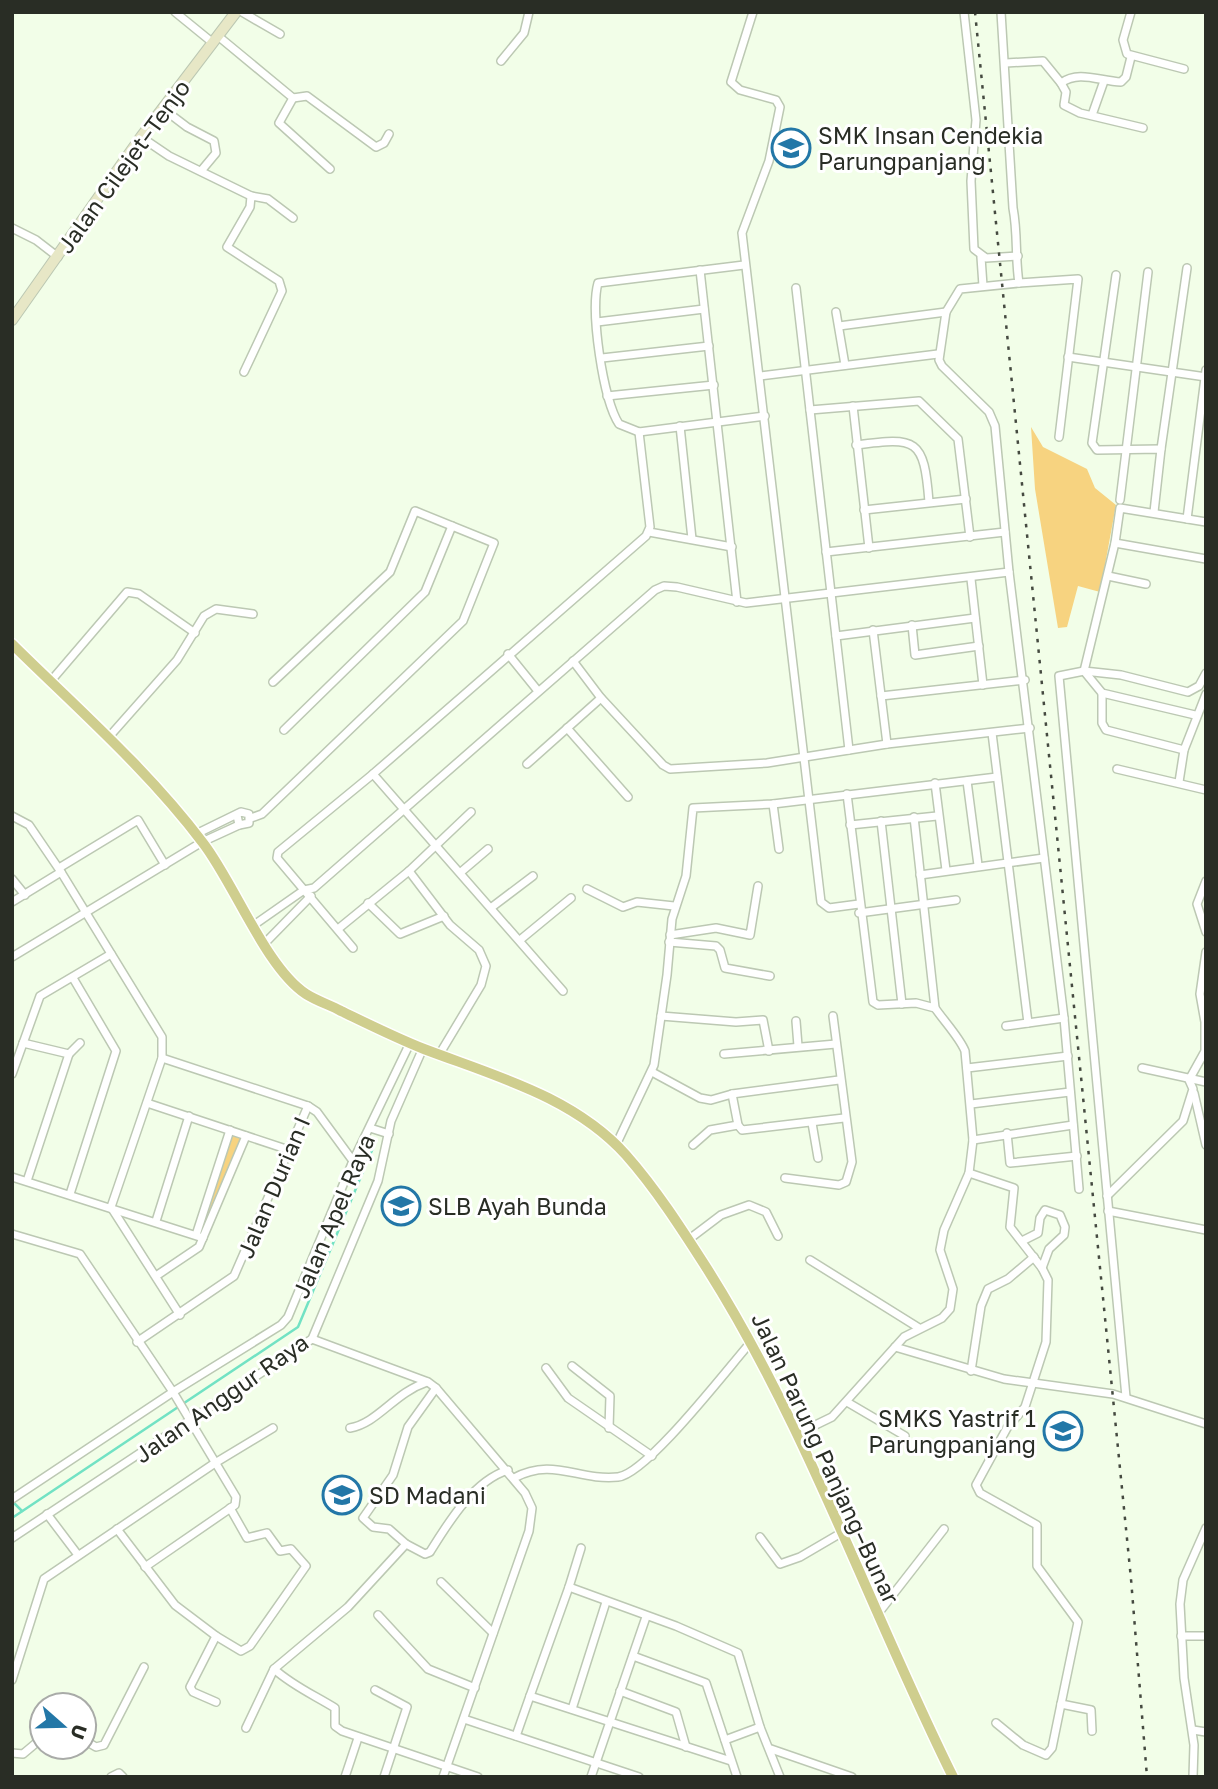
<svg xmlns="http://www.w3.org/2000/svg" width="1218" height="1789" viewBox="0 0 1218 1789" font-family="'Golos Text',sans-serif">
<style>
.green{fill:#f7d380}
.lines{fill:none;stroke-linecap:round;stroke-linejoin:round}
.stream{stroke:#72e2c4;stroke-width:2.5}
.street-casing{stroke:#bcc8b3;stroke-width:10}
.secondary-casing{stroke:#bcc8b3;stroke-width:12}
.primary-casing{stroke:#fff;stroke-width:13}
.street{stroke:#fff;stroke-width:7}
.secondary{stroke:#e7e7c6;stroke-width:10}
.primary{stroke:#cfce8e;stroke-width:10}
.rail{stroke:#454a40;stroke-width:2.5;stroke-dasharray:3.5 7;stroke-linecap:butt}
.labels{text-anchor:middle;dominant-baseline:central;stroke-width:6;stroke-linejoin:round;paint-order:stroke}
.poi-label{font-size:23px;fill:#292d25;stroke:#fff;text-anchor:start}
.street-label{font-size:23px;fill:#292d25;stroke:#fff}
</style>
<rect width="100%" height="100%" fill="#f2fee8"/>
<g class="green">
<path d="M1031 427 1043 447 1087 469 1095 488 1116 505 1100 592 1078 586 1067 627 1058 628 1035 489Z"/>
<path d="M230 1130 246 1136 203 1238 196 1235Z"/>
</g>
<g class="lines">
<g class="stream">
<path d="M12 1501 22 1511"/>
<path d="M12 1518 298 1327 375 1143"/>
</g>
<defs>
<g id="street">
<path d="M175 12 213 43"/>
<path d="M242 12 280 34"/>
<path d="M753 12 731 82 740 90 776 100 780 107 769 161 742 233 821 902 829 908 859 904"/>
<path d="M964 12 976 120 971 181 974 249 986 258 1018 256"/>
<path d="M1001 12 1013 208C1018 234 1015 258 1019 283L960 289 946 312 939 360 942 366 989 412 995 426 1009 572 1064 1018 1079 1189"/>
<path d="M1131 12 1123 40 1127 54 1184 69"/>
<path d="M218 36 293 98 279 123 330 169"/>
<path d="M1131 57 1126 77 1121 82C1099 81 1079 70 1061 83L1066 92 1064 105 1080 113 1143 128"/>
<path d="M501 61 524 33 529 12"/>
<path d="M1006 63 1043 61 1061 83"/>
<path d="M293 98 307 96 376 147 384 143 389 134"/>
<path d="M162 108 187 127 214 141 216 153 201 171"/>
<path d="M1092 115 1104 81"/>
<path d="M141 137 169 156 251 196 250 207 227 247 279 281 282 291 244 372"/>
<path d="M251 196 268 199 293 218"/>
<path d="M12 228 36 240 58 257"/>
<path d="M981 257 983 286"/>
<path d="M744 265 598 283C590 311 603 400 619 424L639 432 765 416"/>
<path d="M700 270 737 602"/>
<path d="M1116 275 1092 443 1097 450 1161 449 1154 512"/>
<path d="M1019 283 1078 279 1059 437"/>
<path d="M796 288 849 750"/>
<path d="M836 312 845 365"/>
<path d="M597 322 704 309"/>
<path d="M839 326 946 312"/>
<path d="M1068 357 1206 377"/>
<path d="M602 358 709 346"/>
<path d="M760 376 938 354"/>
<path d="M607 396 714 385"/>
<path d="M853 406 869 548"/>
<path d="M810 410 919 401 958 439 970 537"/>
<path d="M680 426 692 539"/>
<path d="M856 445C917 437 924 438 929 502"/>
<path d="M1161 449 1187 268"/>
<path d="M1120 500 1148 272"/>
<path d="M864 510 966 499"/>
<path d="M1187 519 1206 370"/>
<path d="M649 532 732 547"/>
<path d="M1115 543 1206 559"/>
<path d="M826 552 1005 532"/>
<path d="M1108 576 1146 584"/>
<path d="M971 579 983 685"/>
<path d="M912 625 915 655 979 646"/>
<path d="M873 630 887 744"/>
<path d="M836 636 975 618"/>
<path d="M508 654 538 691"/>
<path d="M573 661 601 698 663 765 670 769 767 763 887 744 1030 728"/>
<path d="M50 682 127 592 139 594 195 633"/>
<path d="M1102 693V723L1106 730 1184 750"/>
<path d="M881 696 1025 680"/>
<path d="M1195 715 1102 693 1084 671 1115 543 1120 508 1206 522"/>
<path d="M567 728 628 797"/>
<path d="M284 730 425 592 452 526"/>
<path d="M992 733 1028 1023"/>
<path d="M108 738 177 660 204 616 216 609 253 614"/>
<path d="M527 764 601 698"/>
<path d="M1117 769 1206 790"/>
<path d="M373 774 563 991"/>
<path d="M967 781 978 865"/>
<path d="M1179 782 1184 750 1206 694"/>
<path d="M935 783 946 870"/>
<path d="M773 804 779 849"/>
<path d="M12 816 29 825 61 872 162 1037V1058L111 1207 180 1315"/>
<path d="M914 817 935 1008"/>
<path d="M251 818 262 814 463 621 494 543 415 511 390 572 273 682"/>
<path d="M881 821 902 1004"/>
<path d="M850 825 937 816"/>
<path d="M196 834 241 812 249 814V823L239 825 237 815"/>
<path d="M59 868 138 820 165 865"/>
<path d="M409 871 450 925 479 950 486 966 481 985 439 1055"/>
<path d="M461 872 488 849"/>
<path d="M920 875 1044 858"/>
<path d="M12 879 25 895"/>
<path d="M1206 881 1197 904 1206 932"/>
<path d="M587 889 623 907 637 902 674 906"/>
<path d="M12 902 61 872"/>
<path d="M368 903 400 934 444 916"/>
<path d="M492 907 533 876"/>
<path d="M859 913 956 900"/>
<path d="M254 925 304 890 314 888 655 590 664 586 677 587 746 603 1009 572"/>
<path d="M338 929 409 871 471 812"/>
<path d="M670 935 716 928 750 935 758 886"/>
<path d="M520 940 571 898"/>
<path d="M669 942 716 946 720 950 725 968 770 976"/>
<path d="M265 943 311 896"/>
<path d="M353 948 277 858 278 852 373 774 646 536 650 527 639 432"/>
<path d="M12 957 202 842 239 825"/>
<path d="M661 1016 736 1022 763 1020 769 1051"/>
<path d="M796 1021 798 1046"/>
<path d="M1006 1026 1064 1018"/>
<path d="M23 1043 69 1054 80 1043"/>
<path d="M724 1054 836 1044"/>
<path d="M1205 1054V1022L1200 994 1206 952"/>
<path d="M162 1058 308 1106 317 1112 353 1161"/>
<path d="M967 1068 1068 1056"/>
<path d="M1142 1068 1206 1082"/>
<path d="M652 1072 700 1098 711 1100 732 1094 839 1080"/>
<path d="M12 1074 40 996 111 954"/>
<path d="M1194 1093 1206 1145"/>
<path d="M732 1094 738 1125 742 1130 844 1118"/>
<path d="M147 1103 289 1150"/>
<path d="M971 1104 1070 1092"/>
<path d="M812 1123 818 1158"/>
<path d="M370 1128 389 1134"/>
<path d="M1007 1133 1010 1163 1077 1156"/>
<path d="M973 1140 1073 1125"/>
<path d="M616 1145 654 1065 667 975 672 919 686 876 693 808 773 804 997 777"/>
<path d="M693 1145 710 1130 738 1125"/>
<path d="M969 1173 1014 1188 1010 1227 1042 1268 1048 1280 1046 1342 1025 1407 1007 1428 976 1485 980 1493 1037 1525V1566L1078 1622 1061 1704"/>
<path d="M12 1177 203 1238"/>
<path d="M785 1178 839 1185 846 1182 852 1162 833 1016"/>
<path d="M27 1181 69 1054"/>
<path d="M70 1194 116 1051 73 978"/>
<path d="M1107 1196 1183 1121 1193 1089 1189 1080 1204 1053"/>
<path d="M1108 1211 1206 1230"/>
<path d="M156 1221 189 1116"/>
<path d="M12 1234 80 1254 173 1392 236 1497 235 1505 145 1567"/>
<path d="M196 1235 230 1130"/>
<path d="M688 1240 721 1215 749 1205 766 1212 778 1236"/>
<path d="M1022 1241 1038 1233 1040 1218 1045 1210 1060 1215 1065 1227 1064 1235 1049 1249 1042 1268"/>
<path d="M810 1260 919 1328"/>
<path d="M156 1276 199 1247 246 1136"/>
<path d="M312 1339 428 1382 436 1388 525 1493 532 1508 529 1531 443 1777"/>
<path d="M137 1342 234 1276 308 1106"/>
<path d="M895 1347 1004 1379 1113 1394 1206 1424"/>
<path d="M572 1366 610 1396 609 1428"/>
<path d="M546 1368 568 1398 652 1456"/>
<path d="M971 1371 981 1306 988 1289 1008 1279 1034 1257"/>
<path d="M1126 1397 1059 676 1084 671 1121 675 1188 692 1199 686 1206 673"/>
<path d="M847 1402 905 1436"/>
<path d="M350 1428C378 1423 394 1393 427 1382"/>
<path d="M797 1434 832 1417 904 1337 942 1318 950 1309 953 1289 940 1250 944 1230 969 1173 973 1140 965 1051C960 1038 944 1021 935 1008L916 1003 878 1005 873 1002 847 794"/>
<path d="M514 1478C553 1457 578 1481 618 1477 647 1474 728 1368 751 1342"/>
<path d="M12 1499 173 1392 281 1325 288 1317 353 1161 410 1043"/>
<path d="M47 1514 78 1555"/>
<path d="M117 1529 175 1605 216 1636 190 1687 193 1692 216 1702"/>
<path d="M760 1537 780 1564 800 1557 841 1533"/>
<path d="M12 1538 312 1339 378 1181 391 1121 423 1048"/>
<path d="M406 1544 389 1529 373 1527 363 1518 393 1475 408 1427 436 1388"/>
<path d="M441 1582 493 1633"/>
<path d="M569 1587 581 1548"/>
<path d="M378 1615 428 1669 475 1688"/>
<path d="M877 1615 944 1529"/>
<path d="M216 1636 241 1651 250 1646 306 1566 291 1549 280 1551 267 1533 247 1538 230 1508"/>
<path d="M1181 1636H1206"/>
<path d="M633 1656 706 1683 737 1777"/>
<path d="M274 1669C293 1686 314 1695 335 1708V1726L342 1731 478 1777"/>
<path d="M12 1680 44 1579 215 1463 273 1428"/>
<path d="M375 1690 407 1707 384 1777"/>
<path d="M620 1691 676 1712 686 1747"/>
<path d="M530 1696 569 1587 676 1626 738 1653 760 1727 780 1777"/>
<path d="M572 1709 606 1602"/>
<path d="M464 1719 639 1777"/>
<path d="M996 1723 1023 1745 1046 1755 1052 1748 1061 1704 1091 1710 1092 1731"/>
<path d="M246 1728 274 1669 348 1607 406 1544 425 1554 430 1552C448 1523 473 1481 508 1470"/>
<path d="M1193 1730 1206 1732"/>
<path d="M516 1736 530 1696 731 1761"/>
<path d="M84 1740 96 1747 104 1745 144 1667"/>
<path d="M725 1740 760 1727"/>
<path d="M771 1749 852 1777"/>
<path d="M12 1753 23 1754 42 1738"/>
<path d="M111 1777 119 1773 123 1777"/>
<path d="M345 1777 358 1738"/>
<path d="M591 1777 646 1617"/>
<path d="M1193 1777 1194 1745 1184 1678 1180 1604 1183 1580 1206 1528"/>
</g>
<path id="secondary" d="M12 320 141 137 236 12"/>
<path id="primary" d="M12 644C77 708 148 770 203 843 234 883 266 968 306 994 317 1001 330 1005 341 1011 368 1024 396 1038 424 1049 495 1076 574 1097 626 1155 656 1189 681 1228 706 1267 807 1426 869 1608 953 1777"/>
</defs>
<use href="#street" class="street-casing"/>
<use href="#secondary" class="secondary-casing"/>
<use href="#primary" class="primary-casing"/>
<use href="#street" class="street"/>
<use href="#secondary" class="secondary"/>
<use href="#primary" class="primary"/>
<path class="rail" d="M975 12 1131 1579 1147 1777"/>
</g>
<defs>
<symbol id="school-ring" viewBox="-11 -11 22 22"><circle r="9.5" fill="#fff" stroke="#2377a7" stroke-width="1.5"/><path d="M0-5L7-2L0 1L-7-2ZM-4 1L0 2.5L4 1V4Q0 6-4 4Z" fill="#2377a7"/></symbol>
</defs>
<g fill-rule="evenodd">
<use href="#school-ring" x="769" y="126" width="44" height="44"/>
<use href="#school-ring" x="379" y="1184" width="44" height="44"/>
<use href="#school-ring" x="1041" y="1409" width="44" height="44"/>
<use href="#school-ring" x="320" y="1473" width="44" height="44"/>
</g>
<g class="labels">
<g class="poi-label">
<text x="818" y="135">SMK Insan Cendekia<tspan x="818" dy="26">Parungpanjang</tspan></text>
<text x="428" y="1206">SLB Ayah Bunda</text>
<text x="1036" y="1418" text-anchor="end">SMKS Yastrif 1<tspan x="1036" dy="26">Parungpanjang</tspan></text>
<text x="369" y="1495">SD Madani</text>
</g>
<g class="street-label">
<text transform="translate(123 166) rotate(-54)">Jalan Cilejet–Tenjo</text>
<text transform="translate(273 1187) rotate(-67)">Jalan Durian I</text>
<text transform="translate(333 1216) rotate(-67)">Jalan Apel Raya</text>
<text transform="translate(221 1398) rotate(-35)">Jalan Anggur Raya</text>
<text transform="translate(826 1458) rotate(65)">Jalan Parung Panjang–Bunar</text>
</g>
</g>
<rect width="1218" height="1789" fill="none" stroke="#292d25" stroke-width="28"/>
<g transform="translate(63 1726) rotate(110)"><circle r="33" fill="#ffffff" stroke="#a9aba8" stroke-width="2"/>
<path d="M0-5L12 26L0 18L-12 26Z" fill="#2377a7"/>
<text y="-10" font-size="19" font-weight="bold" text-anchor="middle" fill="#292d25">U</text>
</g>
</svg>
